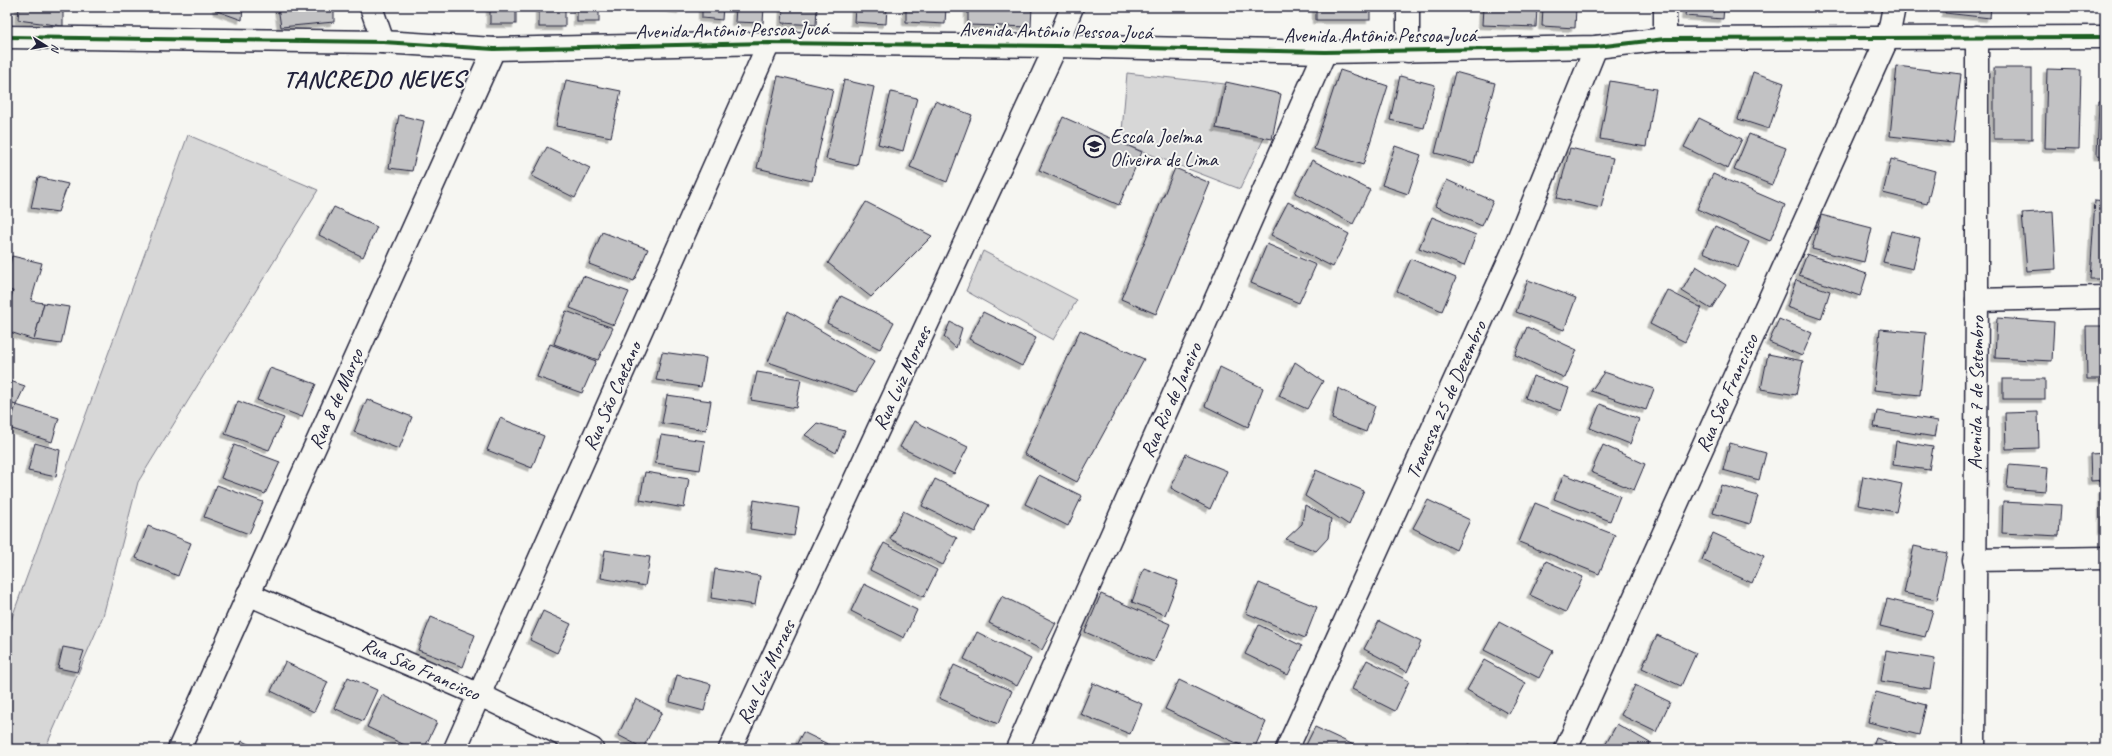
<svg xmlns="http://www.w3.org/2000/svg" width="2112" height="756" viewBox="0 0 2112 756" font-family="Caveat,sans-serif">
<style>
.green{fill:#d7d7d7;stroke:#7c7c89}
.building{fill:#c2c2c4;stroke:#22223b;filter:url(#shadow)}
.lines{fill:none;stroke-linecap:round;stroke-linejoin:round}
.street-casing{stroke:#22223b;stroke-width:25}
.secondary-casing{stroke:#22223b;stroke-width:25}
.street{stroke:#f6f6f2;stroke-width:22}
.secondary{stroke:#f6f6f2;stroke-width:22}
.cycleway-casing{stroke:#f6f6f2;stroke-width:6}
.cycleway{stroke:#1b5e20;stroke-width:4}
.labels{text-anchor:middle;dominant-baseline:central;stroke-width:4;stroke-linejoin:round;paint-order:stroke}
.street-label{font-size:20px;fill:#22223b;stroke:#f6f6f2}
.poi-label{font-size:20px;fill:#22223b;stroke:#f6f6f2;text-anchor:start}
.district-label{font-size:24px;font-weight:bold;letter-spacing:1px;fill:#22223b;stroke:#f6f6f2}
</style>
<defs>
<filter id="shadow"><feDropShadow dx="-3.5" dy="3.5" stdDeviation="0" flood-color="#0004"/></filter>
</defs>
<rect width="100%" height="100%" fill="#f6f6f2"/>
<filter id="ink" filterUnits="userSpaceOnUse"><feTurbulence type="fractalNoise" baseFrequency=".025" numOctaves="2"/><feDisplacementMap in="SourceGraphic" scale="8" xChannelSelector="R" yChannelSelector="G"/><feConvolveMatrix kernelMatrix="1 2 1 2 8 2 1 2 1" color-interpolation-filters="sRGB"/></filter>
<g filter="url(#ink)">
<g class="green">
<path d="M1127 73 1225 84 1216 128 1264 138 1240 189 1121 143Z"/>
<path d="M188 135 318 190 138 482 103 616 45 749H7V631Z"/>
<path d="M983 251 1077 300 1053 340 966 291Z"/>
</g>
<g class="building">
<path d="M19 7H63V26L18 20Z"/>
<path d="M216 7H243L242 20 217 11Z"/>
<path d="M278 7H334V22L281 27Z"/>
<rect x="490" y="7" width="26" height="17"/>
<rect x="539" y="7" width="26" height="20"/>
<rect x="577" y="7" width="22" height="15"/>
<path d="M657 7H682L681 10Z"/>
<path d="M702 7H723L722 20 702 18Z"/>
<path d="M736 7H764L763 23 735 22Z"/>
<path d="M783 7H817L816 25 782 23Z"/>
<path d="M855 7H887L886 24 854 22Z"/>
<path d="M906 7H946L945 24 906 22Z"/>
<path d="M968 7H1032L1031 27 968 25Z"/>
<rect x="1316" y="7" width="54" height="13"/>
<path d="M1483 7H1537L1536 27 1482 25Z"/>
<path d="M1543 7H1576L1575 28 1542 26Z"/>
<path d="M1686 7H1724L1723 19 1685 16Z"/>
<path d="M1946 7H1991L1990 18 1945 13Z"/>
<path d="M1897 66 1961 74 1953 143 1890 136Z"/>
<rect x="1994" y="68" width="38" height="71"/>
<path d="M2047 69 2081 70 2079 149 2045 148Z"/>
<path d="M1340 70 1388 86 1363 165 1314 149Z"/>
<path d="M1455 72 1495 83 1474 163 1435 153Z"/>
<path d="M1753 72 1784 83 1769 129 1738 119Z"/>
<path d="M778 76 833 89 812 181 757 168Z"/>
<path d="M1400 76 1435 85 1424 128 1390 120Z"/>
<path d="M566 80 621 91 611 137 556 126Z"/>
<path d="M844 80 874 87 857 166 826 159Z"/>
<path d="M1610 81 1656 89 1646 147 1600 139Z"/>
<path d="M1226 82 1281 94 1272 139 1216 128Z"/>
<path d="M891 92 917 98 903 151 878 144Z"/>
<path d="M935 101 972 115 947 182 910 167Z"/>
<path d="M2099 101H2105V157L2097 156Z"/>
<path d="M399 115 424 121 412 171 389 168Z"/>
<path d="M1063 117 1142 152 1119 205 1039 170Z"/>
<path d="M1699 118 1742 139 1728 169 1684 147Z"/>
<path d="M1749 134 1786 148 1772 185 1734 170Z"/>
<path d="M1395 146 1421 155 1408 194 1382 185Z"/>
<path d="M547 147 590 168 575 198 532 176Z"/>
<path d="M1570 148 1613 158 1601 208 1557 198Z"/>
<path d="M1891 159 1935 171 1927 204 1883 193Z"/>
<path d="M1312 160 1370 190 1353 224 1295 193Z"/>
<path d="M1175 168 1210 183 1156 314 1121 299Z"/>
<path d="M1713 174 1785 205 1770 241 1697 209Z"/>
<path d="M38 177 68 184 58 212 31 208Z"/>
<path d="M1447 180 1493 201 1482 226 1435 206Z"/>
<path d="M2095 200 2105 201V279H2090Z"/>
<path d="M866 202 932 236 871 297 828 263Z"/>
<path d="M1288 202 1349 234 1333 267 1271 235Z"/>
<path d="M334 207 377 227 363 257 319 235Z"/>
<path d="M2053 211 2056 269 2027 271 2022 213Z"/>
<path d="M1821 215 1872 228 1864 262 1812 249Z"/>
<path d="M1432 217 1476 235 1464 266 1419 248Z"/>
<path d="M1715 226 1749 242 1738 268 1703 252Z"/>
<path d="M1891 231 1920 238 1913 269 1883 262Z"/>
<path d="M602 232 648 249 634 281 589 264Z"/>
<path d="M1267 244 1316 265 1299 303 1251 283Z"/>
<path d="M1807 254 1867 274 1860 296 1799 275Z"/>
<path d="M12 256 42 263 31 301 44 303 34 340 7 331V310L13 291 7 290V273Z"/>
<path d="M1411 259 1456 278 1442 311 1397 291Z"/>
<path d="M1696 266 1726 285 1711 309 1682 291Z"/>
<path d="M583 276 629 292 614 325 570 308Z"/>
<path d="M1528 280 1576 298 1564 330 1516 312Z"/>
<path d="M1796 280 1830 291 1821 319 1787 307Z"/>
<path d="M1667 290 1702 308 1685 342 1650 324Z"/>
<path d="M841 296 894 322 880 349 827 323Z"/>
<path d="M44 303 69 307 61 344 34 340Z"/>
<path d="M566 311 613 328 598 360 554 344Z"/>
<path d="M788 311 874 362 856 392 768 362Z"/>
<path d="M983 312 1036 338 1022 366 969 339Z"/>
<path d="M1997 318 2054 322 2052 361 1995 358Z"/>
<path d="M1779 319 1812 333 1802 356 1769 342Z"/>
<path d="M950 322 962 328 956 348 944 337Z"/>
<path d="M2086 326H2105V379H2087Z"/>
<path d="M1527 327 1577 350 1565 378 1515 355Z"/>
<path d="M1880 329 1926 333 1920 395 1874 390Z"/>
<path d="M1080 330 1144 359 1077 482 1024 454Z"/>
<path d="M550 344 596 361 582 393 537 377Z"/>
<path d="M662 352 706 358 701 387 656 380Z"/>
<path d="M1768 354 1803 361 1796 395 1761 389Z"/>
<path d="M1295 362 1323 381 1307 409 1279 396Z"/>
<path d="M1220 367 1263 388 1248 427 1205 406Z"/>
<path d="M270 368 316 384 302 417 257 400Z"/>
<path d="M757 372 801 379 796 408 751 400Z"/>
<path d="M1604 372 1654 389 1646 410 1591 391Z"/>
<path d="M1533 376 1569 388 1561 411 1525 398Z"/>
<rect x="2003" y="379" width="42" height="20"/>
<path d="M7 380 25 386 16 405 7 402Z"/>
<path d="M1338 388 1375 406 1366 432 1332 419Z"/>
<path d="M667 395 711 401 706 430 662 423Z"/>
<path d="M367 399 412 417 399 449 354 432Z"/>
<path d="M238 401 284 418 269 450 225 434Z"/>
<path d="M1600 404 1639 419 1630 444 1590 428Z"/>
<path d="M16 405 59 418 52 442 9 428Z"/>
<path d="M1877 411 1938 421 1935 437 1874 427Z"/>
<path d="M2038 412 2039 448 2006 449 2005 413Z"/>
<path d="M500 418 544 436 532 468 487 450Z"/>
<path d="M914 421 968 447 954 474 900 447Z"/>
<path d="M817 423 845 431 836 453 805 435Z"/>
<path d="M661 435 705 441 700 470 655 463Z"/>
<path d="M1896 441 1933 447 1929 470 1893 465Z"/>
<path d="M35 443 60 450 56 477 28 471Z"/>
<path d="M1730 443 1766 453 1759 480 1723 470Z"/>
<path d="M234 445 280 462 265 494 221 478Z"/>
<path d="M1603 445 1645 464 1634 490 1591 472Z"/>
<path d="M2105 453V480L2091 481 2090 454Z"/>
<path d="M1186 454 1227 471 1210 509 1171 488Z"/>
<path d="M2009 465 2048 468 2046 491 2007 488Z"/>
<path d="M1316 470 1364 491 1349 525 1305 496Z"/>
<path d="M645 472 689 479 684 508 640 500Z"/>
<path d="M1564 474 1620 496 1610 521 1554 499Z"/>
<path d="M1039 475 1082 496 1068 526 1025 504Z"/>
<path d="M1863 476 1902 484 1896 512 1858 505Z"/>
<path d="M935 479 989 505 975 532 922 506Z"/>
<path d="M217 485 263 502 249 534 204 517Z"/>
<path d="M1721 485 1758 496 1750 524 1713 513Z"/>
<rect x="2102" y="490" width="3" height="40"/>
<path d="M754 500 799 508 794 536 750 529Z"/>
<path d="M1428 500 1470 520 1456 550 1413 528Z"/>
<path d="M2003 502 2061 505 2059 536 2002 533Z"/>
<path d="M1535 503 1615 535 1599 574 1519 542Z"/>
<path d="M1305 505 1331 519 1328 538 1316 551 1286 539 1302 524Z"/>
<path d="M903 511 957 538 943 565 890 539Z"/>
<path d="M148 526 191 543 178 576 136 558Z"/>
<path d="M1713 533 1764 556 1752 583 1702 560Z"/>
<path d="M884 543 937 570 924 597 870 570Z"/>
<path d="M1914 546 1947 553 1937 600 1904 593Z"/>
<path d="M605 550 650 557 645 586 601 578Z"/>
<path d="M1546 561 1583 577 1566 612 1530 595Z"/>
<path d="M1144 568 1178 581 1165 615 1132 602Z"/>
<path d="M715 569 760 576 755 605 711 598Z"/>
<path d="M1259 583 1317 607 1305 638 1246 613Z"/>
<path d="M864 584 917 610 904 638 851 611Z"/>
<path d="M1101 594 1170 624 1154 662 1085 632Z"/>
<path d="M1002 596 1056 623 1042 650 989 623Z"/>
<path d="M1887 599 1933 610 1925 637 1880 626Z"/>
<path d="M543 611 571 624 557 653 530 640Z"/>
<path d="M431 617 475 635 463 667 418 650Z"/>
<path d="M1379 621 1421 642 1407 672 1364 649Z"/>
<path d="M1499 622 1553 651 1539 678 1484 650Z"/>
<path d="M1259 625 1302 646 1288 675 1245 654Z"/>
<path d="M977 632 1031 659 1017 686 964 659Z"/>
<path d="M1657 635 1696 653 1681 686 1642 668Z"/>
<path d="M63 647 84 651 77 672 58 668Z"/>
<path d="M1886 651 1935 659 1930 689 1881 681Z"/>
<path d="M1367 660 1409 681 1395 711 1352 689Z"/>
<path d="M1484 660 1526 683 1509 714 1467 690Z"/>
<path d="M285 662 328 682 314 712 271 691Z"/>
<path d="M954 665 1012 691 998 724 939 698Z"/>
<path d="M677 675 711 684 704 711 670 702Z"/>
<path d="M348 677 377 690 363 721 334 708Z"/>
<path d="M1179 680 1266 722 1254 749H1249L1165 709Z"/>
<path d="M1093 683 1142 704 1130 734 1080 714Z"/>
<path d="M1635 685 1670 702 1656 732 1621 715Z"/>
<path d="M1876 692 1926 705 1919 735 1868 722Z"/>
<path d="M382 695 437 722 424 749H413L367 727Z"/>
<path d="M636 699 662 712 643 748 618 735Z"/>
<path d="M1617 724 1650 743 1647 749H1603Z"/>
<path d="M1315 727 1358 747 1357 749H1304Z"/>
<path d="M803 732 838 749H794Z"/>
<path d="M1876 738 1911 749H1872Z"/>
<path d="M242 741 258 749H238Z"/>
<path d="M1468 744 1478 749H1465Z"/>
</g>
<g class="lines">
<defs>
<g id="street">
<path d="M371 7 383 42"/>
<path d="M1408 7V51"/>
<path d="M1665 7V39"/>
<path d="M1977 300 2105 297"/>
<path d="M1974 560 2105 558"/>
<path d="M248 594 480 695 592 749"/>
<path d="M179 749 494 49"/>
<path d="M455 749 769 43"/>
<path d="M1017 749 1325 52"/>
<path d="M1287 749 1512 254 1596 47"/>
<path d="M1566 749 1888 37 1894 7"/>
<path d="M1974 749 1977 300V37"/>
</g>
<g id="secondary">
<path d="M7 37 383 42 494 49 769 43 1056 46 1325 52 1596 47 1665 39 2105 37"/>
<path d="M730 749 1056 46 1072 7"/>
</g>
</defs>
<use href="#street" class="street-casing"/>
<use href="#secondary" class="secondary-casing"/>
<use href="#street" class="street"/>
<use href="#secondary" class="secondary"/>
<defs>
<path id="cycleway" d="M7 37 383 42 494 49 769 43 1056 46 1325 52 1596 47 1665 39 2105 37"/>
</defs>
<use href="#cycleway" class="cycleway-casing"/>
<use href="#cycleway" class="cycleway"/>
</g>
</g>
<defs>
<symbol id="school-ring" viewBox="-11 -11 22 22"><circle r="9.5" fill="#f6f6f2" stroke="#22223b" stroke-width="1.5"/><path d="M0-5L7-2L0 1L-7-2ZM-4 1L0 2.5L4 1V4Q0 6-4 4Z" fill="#22223b"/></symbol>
</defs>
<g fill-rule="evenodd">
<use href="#school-ring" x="1082" y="134" width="25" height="25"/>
</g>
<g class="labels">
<g class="street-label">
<text transform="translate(732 30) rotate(-1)">Avenida Antônio Pessoa Jucá</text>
<text transform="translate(1056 31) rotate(1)">Avenida Antônio Pessoa Jucá</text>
<text x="1380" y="35">Avenida Antônio Pessoa Jucá</text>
<text transform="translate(902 378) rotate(-65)">Rua Luiz Moraes</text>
<text transform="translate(1727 393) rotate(-66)">Rua São Francisco</text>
<text transform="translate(1976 393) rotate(-89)">Avenida 7 de Setembro</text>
<text transform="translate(612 396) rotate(-66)">Rua São Caetano</text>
<text transform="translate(336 399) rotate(-66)">Rua 8 de Março</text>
<text transform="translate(1171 400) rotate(-66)">Rua Rio de Janeiro</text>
<text transform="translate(1446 400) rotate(-66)">Travessa 25 de Dezembro</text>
<text transform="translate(421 669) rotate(24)">Rua São Francisco</text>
<text transform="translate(766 672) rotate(-65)">Rua Luiz Moraes</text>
</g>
<g class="poi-label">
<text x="1110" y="136">Escola Joelma<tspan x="1110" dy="23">Oliveira de Lima</tspan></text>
</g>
<g class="district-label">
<text x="374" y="79">TANCREDO NEVES</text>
</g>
</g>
<rect width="2112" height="756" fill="none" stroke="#f6f6f2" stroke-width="24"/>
<rect x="12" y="12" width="2088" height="732" fill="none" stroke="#22223b" stroke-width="1.5" filter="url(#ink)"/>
<g transform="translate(46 46) rotate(101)" stroke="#f6f6f2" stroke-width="3" paint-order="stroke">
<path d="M0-3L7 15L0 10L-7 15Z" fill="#22223b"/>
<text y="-6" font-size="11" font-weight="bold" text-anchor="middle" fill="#22223b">N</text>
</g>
</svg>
